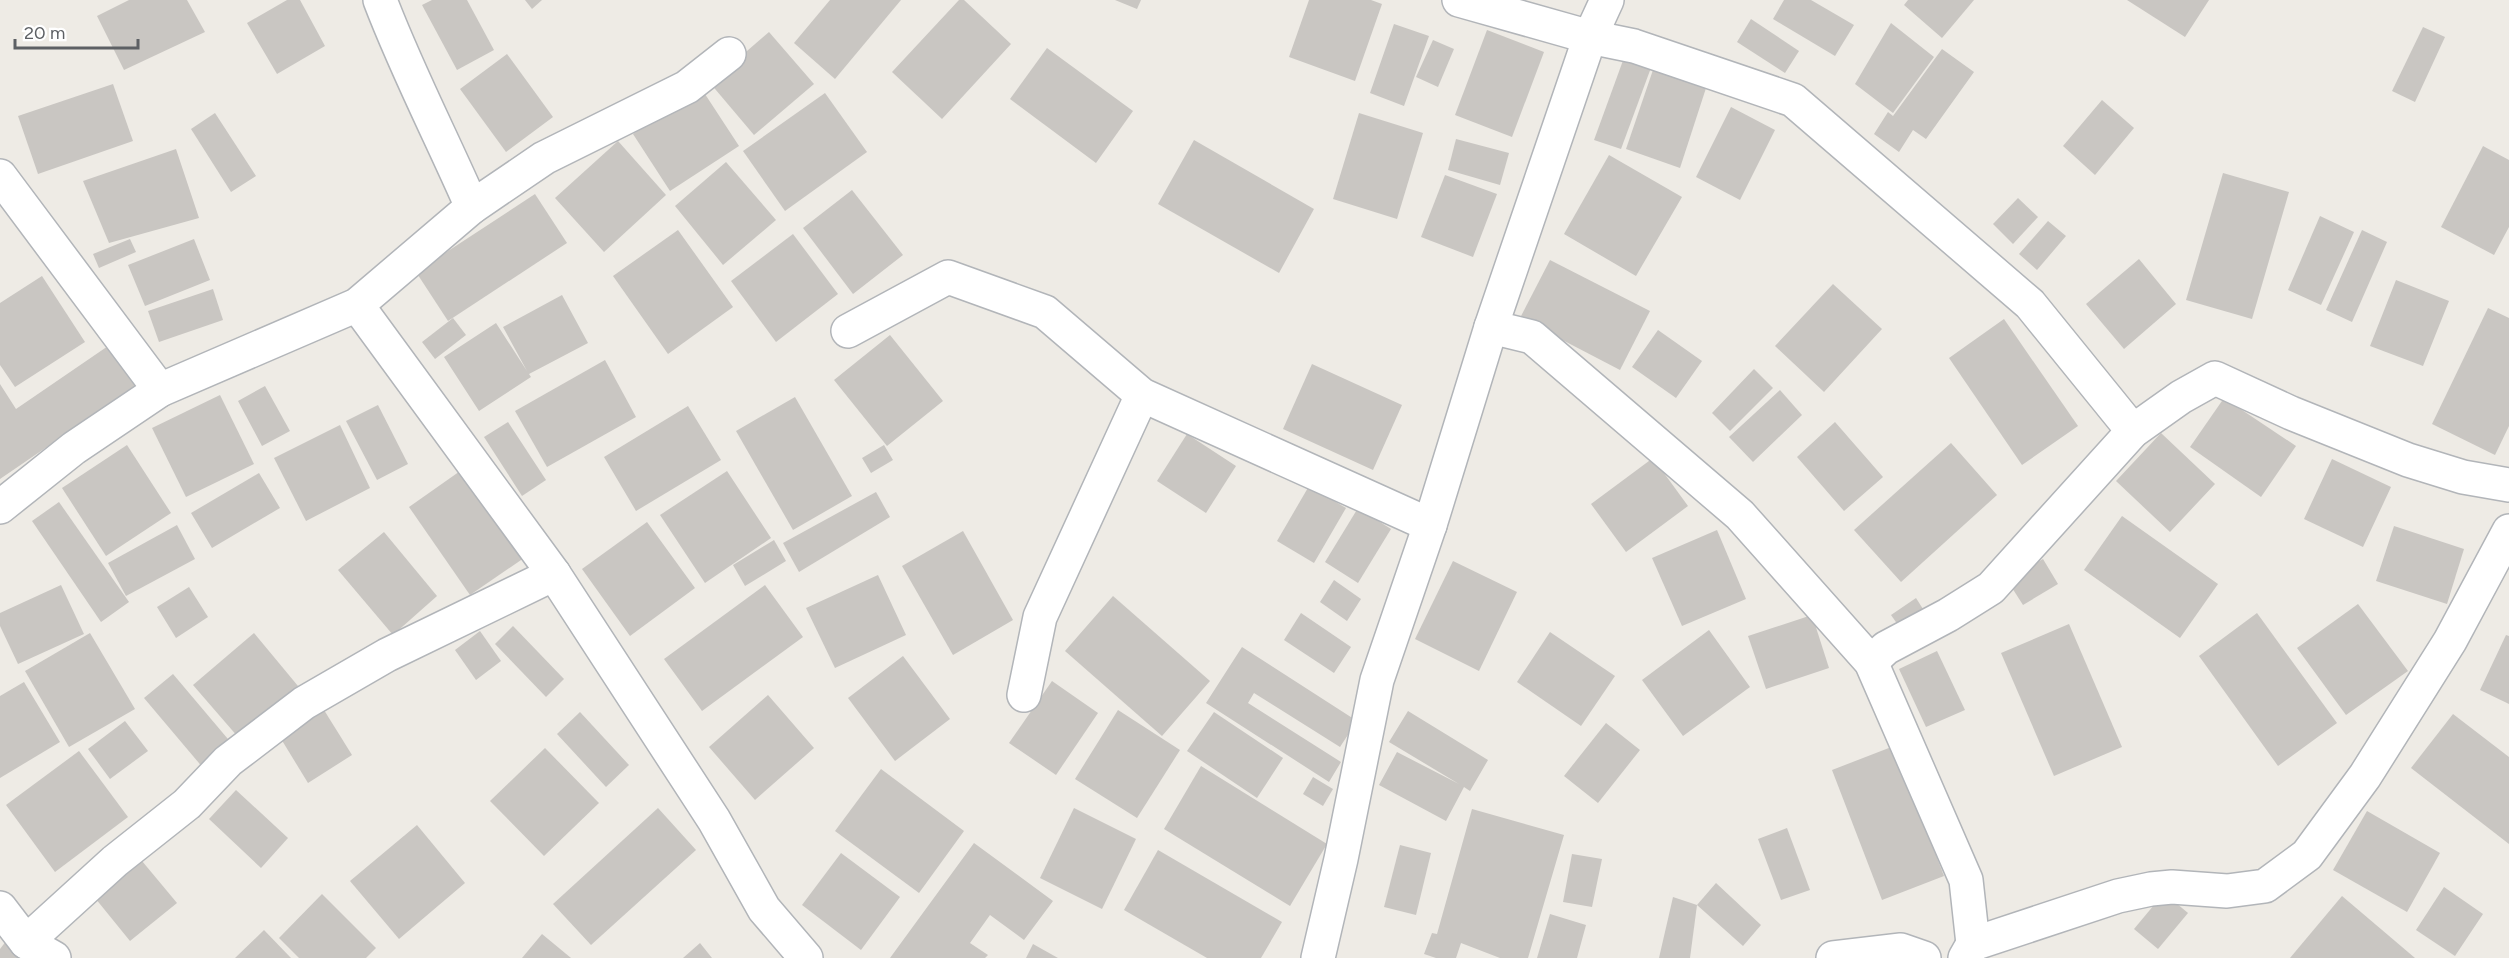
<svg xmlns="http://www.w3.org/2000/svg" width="2509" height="958" viewBox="0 0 2509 958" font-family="Figtree,sans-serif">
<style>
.building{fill:#c9c6c2}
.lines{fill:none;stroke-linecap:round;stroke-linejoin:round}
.minor-casing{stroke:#b2b5b9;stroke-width:36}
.minor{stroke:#fff;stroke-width:33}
</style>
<rect width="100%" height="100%" fill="#eeebe5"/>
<g class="building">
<path d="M129 0H187L205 32 124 70 97 16Z"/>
<path d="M287 0H300L325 46 277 74 247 23Z"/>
<path d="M432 0H467L494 50 457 70 422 5Z"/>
<path d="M525 0H542L532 9Z"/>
<path d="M830 0H901L835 79 794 43Z"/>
<path d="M959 0H964L1011 44 942 119 892 72Z"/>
<path d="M1115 0H1141L1137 9Z"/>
<path d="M1309 0H1371L1382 4 1355 81 1289 57Z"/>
<path d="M1784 0H1811L1854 25 1835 56 1773 19Z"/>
<path d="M1908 0H1974L1942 38 1904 5Z"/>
<path d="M2127 0H2209L2185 37Z"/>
<path d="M1751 19 1799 51 1785 73 1737 42Z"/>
<path d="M1891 23 1934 57 1893 113 1855 84Z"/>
<path d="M1394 24 1429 36 1404 106 1370 93Z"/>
<path d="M2423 27 2445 37 2415 102 2392 91Z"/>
<path d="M1487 30 1544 52 1512 137 1455 115Z"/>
<path d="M769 32 814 84 754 135 710 83Z"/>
<path d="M1433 40 1454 49 1438 87 1416 77Z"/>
<path d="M1047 48 1133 111 1096 163 1010 99Z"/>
<path d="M1942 49 1974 72 1926 139 1913 130 1899 152 1874 134 1888 112 1893 116Z"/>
<path d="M507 54 553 117 506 152 460 89Z"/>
<path d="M1625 55 1652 65 1621 149 1594 140Z"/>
<path d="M1654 67 1707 85 1680 168 1626 149Z"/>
<path d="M113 84 133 141 38 174 18 116Z"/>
<path d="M701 88 739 146 670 191 633 134Z"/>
<path d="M825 93 867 152 785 211 743 151Z"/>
<path d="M2102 100 2134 128 2095 175 2063 146Z"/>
<path d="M1731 107 1775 130 1740 200 1696 177Z"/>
<path d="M215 113 256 176 231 192 191 129Z"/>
<path d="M1359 113 1423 133 1397 219 1333 199Z"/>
<path d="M1456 139 1509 153 1500 185 1448 170Z"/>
<path d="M1194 140 1314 209 1279 273 1158 204Z"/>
<path d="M618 141 666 195 604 252 555 198Z"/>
<path d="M2483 146 2509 160V227L2494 255 2441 227Z"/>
<path d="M176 149 199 218 109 243 83 181Z"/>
<path d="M1609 155 1682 197 1636 276 1564 234Z"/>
<path d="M726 162 776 220 723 265 675 206Z"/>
<path d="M2223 173 2289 192 2252 319 2186 300Z"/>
<path d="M1445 175 1497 194 1473 257 1421 237Z"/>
<path d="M852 190 903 255 853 294 803 228Z"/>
<path d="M535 194 567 243 448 321 416 272Z"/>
<path d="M2018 198 2038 217 2013 244 1993 224Z"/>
<path d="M2320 216 2354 232 2321 305 2288 290Z"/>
<path d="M2048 221 2066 236 2037 270 2019 254Z"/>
<path d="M678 230 733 307 668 354 613 276Z"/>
<path d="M2362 230 2387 242 2352 322 2326 310Z"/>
<path d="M793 234 838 294 776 342 731 281Z"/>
<path d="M130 239 136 252 99 268 93 254Z"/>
<path d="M194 239 210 280 145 306 128 265Z"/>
<path d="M2139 259 2176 304 2124 349 2086 304Z"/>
<path d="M1550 260 1650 311 1620 370 1520 318Z"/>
<path d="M42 276 85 342 15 387 0 365V303Z"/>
<path d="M2396 280 2449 301 2423 366 2370 346Z"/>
<path d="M1833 284 1882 329 1824 392 1775 346Z"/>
<path d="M213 289 223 320 159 342 148 311Z"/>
<path d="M562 295 588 343 529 374 531 377 479 411 444 357 496 323 527 371 503 327Z"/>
<path d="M2488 308 2509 318V426L2495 455 2432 424Z"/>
<path d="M453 318 466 335 435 359 422 342Z"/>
<path d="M2004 319 2078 426 2022 465 1949 358Z"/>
<path d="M1658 330 1702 361 1676 398 1632 367Z"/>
<path d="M890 335 943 401 887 446 834 380Z"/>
<path d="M111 344 139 384 0 479V384L16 409Z"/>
<path d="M605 360 636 417 547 467 515 411Z"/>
<path d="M1312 364 1402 405 1373 470 1283 429Z"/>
<path d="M1754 369 1773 388 1730 431 1712 413Z"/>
<path d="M265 386 290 431 262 446 238 401Z"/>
<path d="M1780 390 1802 415 1753 462 1729 437Z"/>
<path d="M220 395 254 464 186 497 152 428Z"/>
<path d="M795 397 852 496 793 530 736 431Z"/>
<path d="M2224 398 2296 446 2261 497 2190 447Z"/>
<path d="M378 405 408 464 377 480 346 421Z"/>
<path d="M688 406 721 460 636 511 604 457Z"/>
<path d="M508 422 546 480 522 496 484 437Z"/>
<path d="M1835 422 1883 477 1844 511 1797 457Z"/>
<path d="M340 425 370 488 306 521 274 458Z"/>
<path d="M2161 433 2215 484 2170 532 2116 481Z"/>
<path d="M1187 434 1236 466 1206 513 1157 481Z"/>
<path d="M1951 443 1997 495 1901 582 1854 530Z"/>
<path d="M127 445 171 513 106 556 62 488Z"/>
<path d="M884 445 893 460 871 473 862 458Z"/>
<path d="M1653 458 1688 506 1626 552 1591 504Z"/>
<path d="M2332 459 2391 487 2363 547 2304 519Z"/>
<path d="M463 469 524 558 470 595 409 507Z"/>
<path d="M727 471 771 538 705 583 660 515Z"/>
<path d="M259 473 280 508 212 548 191 513Z"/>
<path d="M1309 486 1346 508 1314 563 1277 541Z"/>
<path d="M876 492 890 517 799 572 783 543Z"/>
<path d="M59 502 129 602 101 622 32 521Z"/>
<path d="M1358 508 1391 529 1358 583 1325 562Z"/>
<path d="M2122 516 2218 584 2180 638 2084 570Z"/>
<path d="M647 522 695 588 630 636 582 569Z"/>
<path d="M177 525 195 559 126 596 108 563Z"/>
<path d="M2394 526 2464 549 2447 604 2376 581Z"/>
<path d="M1717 530 1746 599 1682 626 1652 558Z"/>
<path d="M963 531 1013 620 953 655 902 566Z"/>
<path d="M384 532 437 596 393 635 338 570Z"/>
<path d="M774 540 786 561 745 586 733 565Z"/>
<path d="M2043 559 2058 584 2023 605 2007 580Z"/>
<path d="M1453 561 1517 592 1479 671 1415 639Z"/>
<path d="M878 575 906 635 835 668 806 608Z"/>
<path d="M1334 580 1361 599 1347 621 1320 602Z"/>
<path d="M61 585 84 634 18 664 0 626V613Z"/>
<path d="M765 585 803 637 702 711 664 659Z"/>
<path d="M189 587 208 617 176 638 157 607Z"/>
<path d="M1113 596 1210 681 1162 736 1065 651Z"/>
<path d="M1916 598 1923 609 1898 625 1891 615Z"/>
<path d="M2358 604 2408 671 2346 715 2297 648Z"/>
<path d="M1301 613 1351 647 1334 673 1284 640Z"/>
<path d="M2257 613 2337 723 2278 766 2199 656Z"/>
<path d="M1812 615 1829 668 1766 689 1748 636Z"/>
<path d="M2069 624 2122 747 2054 776 2001 653Z"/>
<path d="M513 626 564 679 546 697 495 644Z"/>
<path d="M1709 630 1750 687 1683 736 1642 680Z"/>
<path d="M480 631 501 661 476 680 455 650Z"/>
<path d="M1550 632 1615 676 1581 726 1517 682Z"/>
<path d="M90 633 135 709 69 747 25 671Z"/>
<path d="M254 633 298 686 238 737 193 685Z"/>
<path d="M2506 635 2509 636V704L2480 690Z"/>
<path d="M1242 647 1357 721 1340 747 1254 693 1248 703 1341 762 1329 782 1206 703Z"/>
<path d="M1937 651 1965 710 1926 727 1899 669Z"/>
<path d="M903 656 950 719 895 761 848 698Z"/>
<path d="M173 674 233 745 204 769 144 698Z"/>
<path d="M1052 681 1098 713 1056 775 1009 743Z"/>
<path d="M24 682 60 742 0 778V696Z"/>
<path d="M768 695 814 748 755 800 709 747Z"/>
<path d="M319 702 352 755 308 783 275 729Z"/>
<path d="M1118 710 1180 750 1137 818 1075 779Z"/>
<path d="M1408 711 1488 760 1470 791 1464 787 1446 821 1379 785 1397 752 1459 784 1389 742Z"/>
<path d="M580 712 629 765 606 787 557 734Z"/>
<path d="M1214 712 1283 758 1257 798 1187 751Z"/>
<path d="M2453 714 2509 757V844L2411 768Z"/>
<path d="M125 721 148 751 110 779 88 749Z"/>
<path d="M1606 723 1640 750 1598 803 1564 776Z"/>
<path d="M1894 746 1944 876 1882 900 1832 770Z"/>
<path d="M545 748 599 803 544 856 490 801Z"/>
<path d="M79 751 128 817 55 872 6 805Z"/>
<path d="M1201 766 1327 844 1290 906 1164 829Z"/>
<path d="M881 769 964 831 919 893 835 831Z"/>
<path d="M1313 777 1333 789 1323 806 1303 794Z"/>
<path d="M236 790 288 838 261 868 209 819Z"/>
<path d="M658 808 696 850 591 945 553 904Z"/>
<path d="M1074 808 1136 839 1102 909 1040 878Z"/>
<path d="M1472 809 1564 835 1528 958H1500L1461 943 1456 958H1436L1424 954 1432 933 1437 934Z"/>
<path d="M2367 811 2440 853 2407 912 2333 870Z"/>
<path d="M417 825 465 883 399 939 350 881Z"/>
<path d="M1787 828 1810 890 1781 900 1758 839Z"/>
<path d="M974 843 1053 901 1024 940 990 915 970 943 988 955 985 958H890Z"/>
<path d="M1400 845 1431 853 1416 915 1384 907Z"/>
<path d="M1158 850 1282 922 1261 958H1207L1124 910Z"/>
<path d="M841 853 900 897 861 950 802 905Z"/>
<path d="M1572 854 1602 859 1592 907 1563 902Z"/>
<path d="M137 855 177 903 130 941 91 893Z"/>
<path d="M1716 883 1761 925 1743 946 1697 905Z"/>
<path d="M2444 887 2483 914 2455 956 2416 930Z"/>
<path d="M2164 893 2188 913 2158 949 2134 929Z"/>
<path d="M322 894 376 948 366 958H299L279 938Z"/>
<path d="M2342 896 2415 958H2290Z"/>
<path d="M1673 897 1697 905 1690 958H1659Z"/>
<path d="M1550 914 1586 925 1577 958H1537Z"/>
<path d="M264 930 291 958H235Z"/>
<path d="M542 934 571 958H522Z"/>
<path d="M10 936 38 958H0V949Z"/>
<path d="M700 943 712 958H683Z"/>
<path d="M1033 944 1058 958H1026Z"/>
</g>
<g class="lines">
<defs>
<g id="minor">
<path d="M380 0C407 71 442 138 472 207"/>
<path d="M1459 0 1590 37 1634 46 1793 100 2030 304 2133 431"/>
<path d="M0 176 160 390"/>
<path d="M357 305 554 574 714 820 764 909 806 958"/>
<path d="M1491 327 1532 337 1740 515 1871 662 1966 880 1973 944"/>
<path d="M848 331 948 277 1045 312 1142 395 1430 525"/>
<path d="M0 507 74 448 160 390 357 305 472 207 544 158 687 87 729 54"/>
<path d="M1871 662 1886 648 1948 615 1991 588 2133 431 2181 397 2215 378 2291 413 2408 460 2463 477 2509 485"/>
<path d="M1024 695 1040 617 1142 395"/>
<path d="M0 908 26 942 54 958"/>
<path d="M26 942 115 861 187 804 228 761 304 703 387 655 554 574"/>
<path d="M1318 958 1341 859 1377 680 1430 525 1491 327 1590 37 1607 0"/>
<path d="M1833 958 1901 950 1924 958"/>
<path d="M1965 958 1973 944 2118 896 2151 889 2172 887 2227 891 2265 886 2307 855 2365 776 2450 641 2509 531"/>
</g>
</defs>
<use href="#minor" class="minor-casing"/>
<use href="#minor" class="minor"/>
</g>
<path d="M15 39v9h123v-9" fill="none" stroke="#5d6064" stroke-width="3"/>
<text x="24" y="39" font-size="18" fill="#5d6064" stroke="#ffffff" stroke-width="4.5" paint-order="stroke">20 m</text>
</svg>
